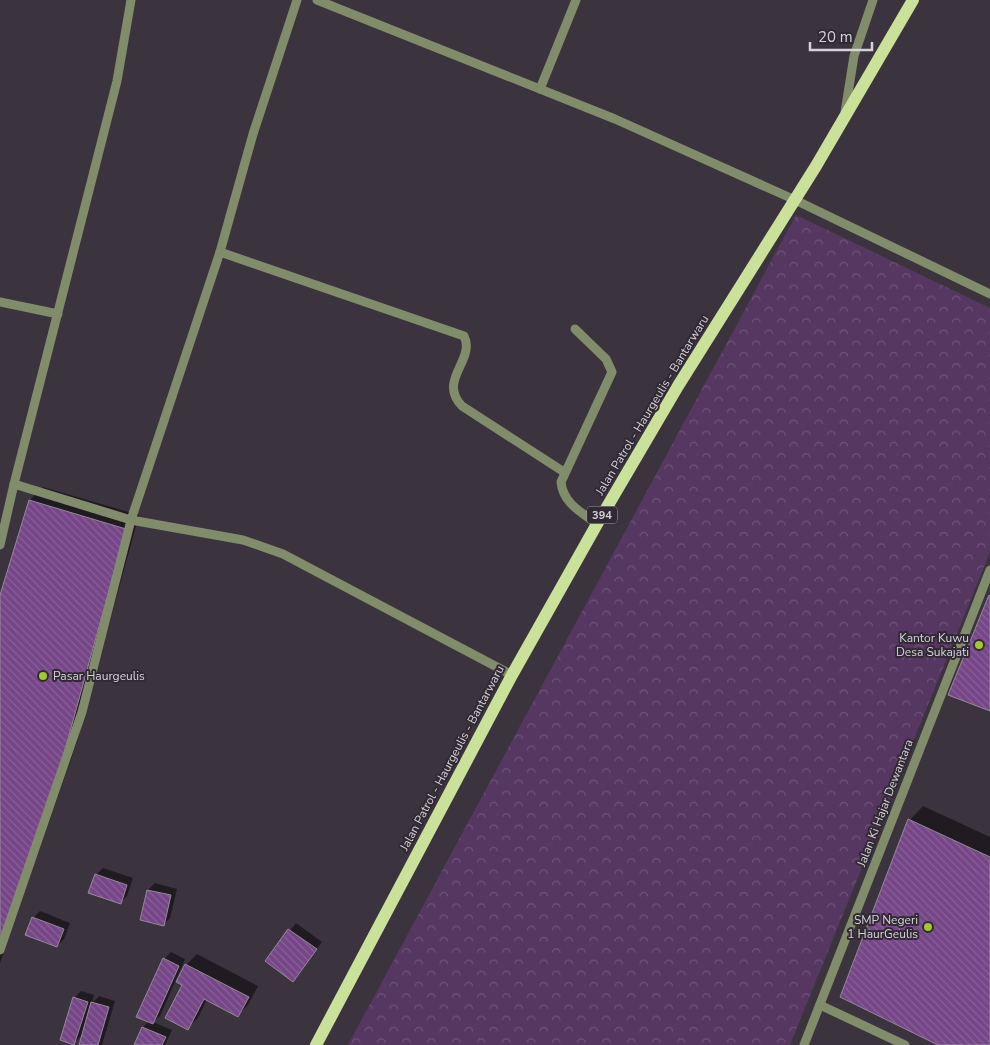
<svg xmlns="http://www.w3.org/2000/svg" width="990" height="1045" viewBox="0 0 990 1045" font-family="'Nunito Sans',sans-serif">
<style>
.forest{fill:url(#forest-crowns)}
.shadow{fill:#0007}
.building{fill:url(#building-back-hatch);stroke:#938a97}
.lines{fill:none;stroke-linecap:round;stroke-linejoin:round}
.minor{stroke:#808c6a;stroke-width:9}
.major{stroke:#c9e199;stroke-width:12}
.poi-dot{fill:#a1c92a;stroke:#312a34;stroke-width:2}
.labels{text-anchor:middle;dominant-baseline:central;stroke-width:4;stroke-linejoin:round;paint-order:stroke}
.shield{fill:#312a34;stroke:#a4a0a7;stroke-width:1}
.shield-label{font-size:11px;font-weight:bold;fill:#d6d2d8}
.street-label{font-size:12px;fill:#d6d2d8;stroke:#312a34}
.poi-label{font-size:12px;fill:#d6d2d8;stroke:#312a34;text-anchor:end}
</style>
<defs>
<pattern id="forest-crowns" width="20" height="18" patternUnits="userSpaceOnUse" patternTransform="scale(1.25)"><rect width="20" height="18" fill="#563762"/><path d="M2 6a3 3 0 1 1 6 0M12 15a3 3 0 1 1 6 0" fill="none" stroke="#6e5378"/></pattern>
<pattern id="building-back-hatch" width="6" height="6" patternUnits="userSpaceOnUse" patternTransform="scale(1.25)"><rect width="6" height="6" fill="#764688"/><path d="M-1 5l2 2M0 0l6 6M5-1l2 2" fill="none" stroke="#896098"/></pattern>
</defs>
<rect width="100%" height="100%" fill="#3b343e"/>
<path class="forest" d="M796 215 990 308V552L790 1045H348Z"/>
<g class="shadow">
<path d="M43 487 139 515 77 742 0 963V600L30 500Z"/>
<path d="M923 806 990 837V1045H940L910 820Z"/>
<path d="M103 868 133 878 127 896 120 903 96 875Z"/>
<path d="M155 883 177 889 170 918 163 925 148 890Z"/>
<path d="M40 911 70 923 64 939 57 946 33 918Z"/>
<path d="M296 923 322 942 293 980 267 961Z"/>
<path d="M171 952 185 959 160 1016 153 1022 172 1030 165 1045H135L143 1027 149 1021 164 959Z"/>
<path d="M197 954 258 986 248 1005 238 1015 207 999 198 1018 187 1028 184 985 178 981 186 965Z"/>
<path d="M81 991 94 995 92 1003 99 996 115 1001 102 1045H80L83 1034 74 1043V998Z"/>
</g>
<g class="building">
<path d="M29 500 126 529 63 757 0 940V595Z"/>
<path d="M989 595 990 596V711L948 695Z"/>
<path d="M908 819 990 857V1045H938L840 997Z"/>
<path d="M95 874 127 885 121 904 88 893Z"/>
<path d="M147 890 171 895 164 926 140 920Z"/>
<path d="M32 917 64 929 57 947 25 935Z"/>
<path d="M288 929 317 949 293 982 265 961Z"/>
<path d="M163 958 179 966 153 1024 136 1017Z"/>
<path d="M185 964 249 997 238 1017 204 999 188 1030 165 1018 182 985 176 982Z"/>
<path d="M73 997 88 1002 74 1045 60 1040Z"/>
<path d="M91 1002 109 1007 98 1045H79Z"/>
<path d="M142 1027 166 1037 162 1045H134Z"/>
</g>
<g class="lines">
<g class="minor">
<path d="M297 0 253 134 220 252 131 520 243 540 283 554 512 675"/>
<path d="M317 0 615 119 793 199 990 294"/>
<path d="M540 89 576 0"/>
<path d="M845 112 854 56 873 0"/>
<path d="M220 252 464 336C476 360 437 380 462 406L564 472"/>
<path d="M0 302 58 314"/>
<path d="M575 329 606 359 612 372 561 482C563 503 581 512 597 524"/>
<path d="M14 484 117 81 131 0"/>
<path d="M0 545 14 484 131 520 82 712 0 950"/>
<path d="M820 1005 905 1045"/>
<path d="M804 1045 990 570"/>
</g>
<path class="major" d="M316 1045 512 675 597 524 678 386 816 166 913 0"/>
</g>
<g class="poi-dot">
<circle cx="979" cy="645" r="5"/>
<circle cx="43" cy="676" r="5"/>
<circle cx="928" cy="927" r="5"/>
</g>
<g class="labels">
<rect class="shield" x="587" y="506.5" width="30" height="17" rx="4"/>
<g class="shield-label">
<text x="602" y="515">394</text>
</g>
<g class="street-label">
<text transform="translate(652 405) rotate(-59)">Jalan Patrol - Haurgeulis - Bantarwaru</text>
<text transform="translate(452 758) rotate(-62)">Jalan Patrol - Haurgeulis - Bantarwaru</text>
<text transform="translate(885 803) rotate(-69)">Jalan Ki Hajar Dewantara</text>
</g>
<g class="poi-label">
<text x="969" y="638">Kantor Kuwu<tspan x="969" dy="14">Desa Sukajati</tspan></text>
<text x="53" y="676" text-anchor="start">Pasar Haurgeulis</text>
<text x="918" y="920">SMP Negeri<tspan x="918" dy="14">1 HaurGeulis</tspan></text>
</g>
</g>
<path d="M810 42v8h62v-8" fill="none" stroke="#d6d2d8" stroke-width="2.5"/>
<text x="818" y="42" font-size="15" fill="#d6d2d8" stroke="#312a34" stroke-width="4" paint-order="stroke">20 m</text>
</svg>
